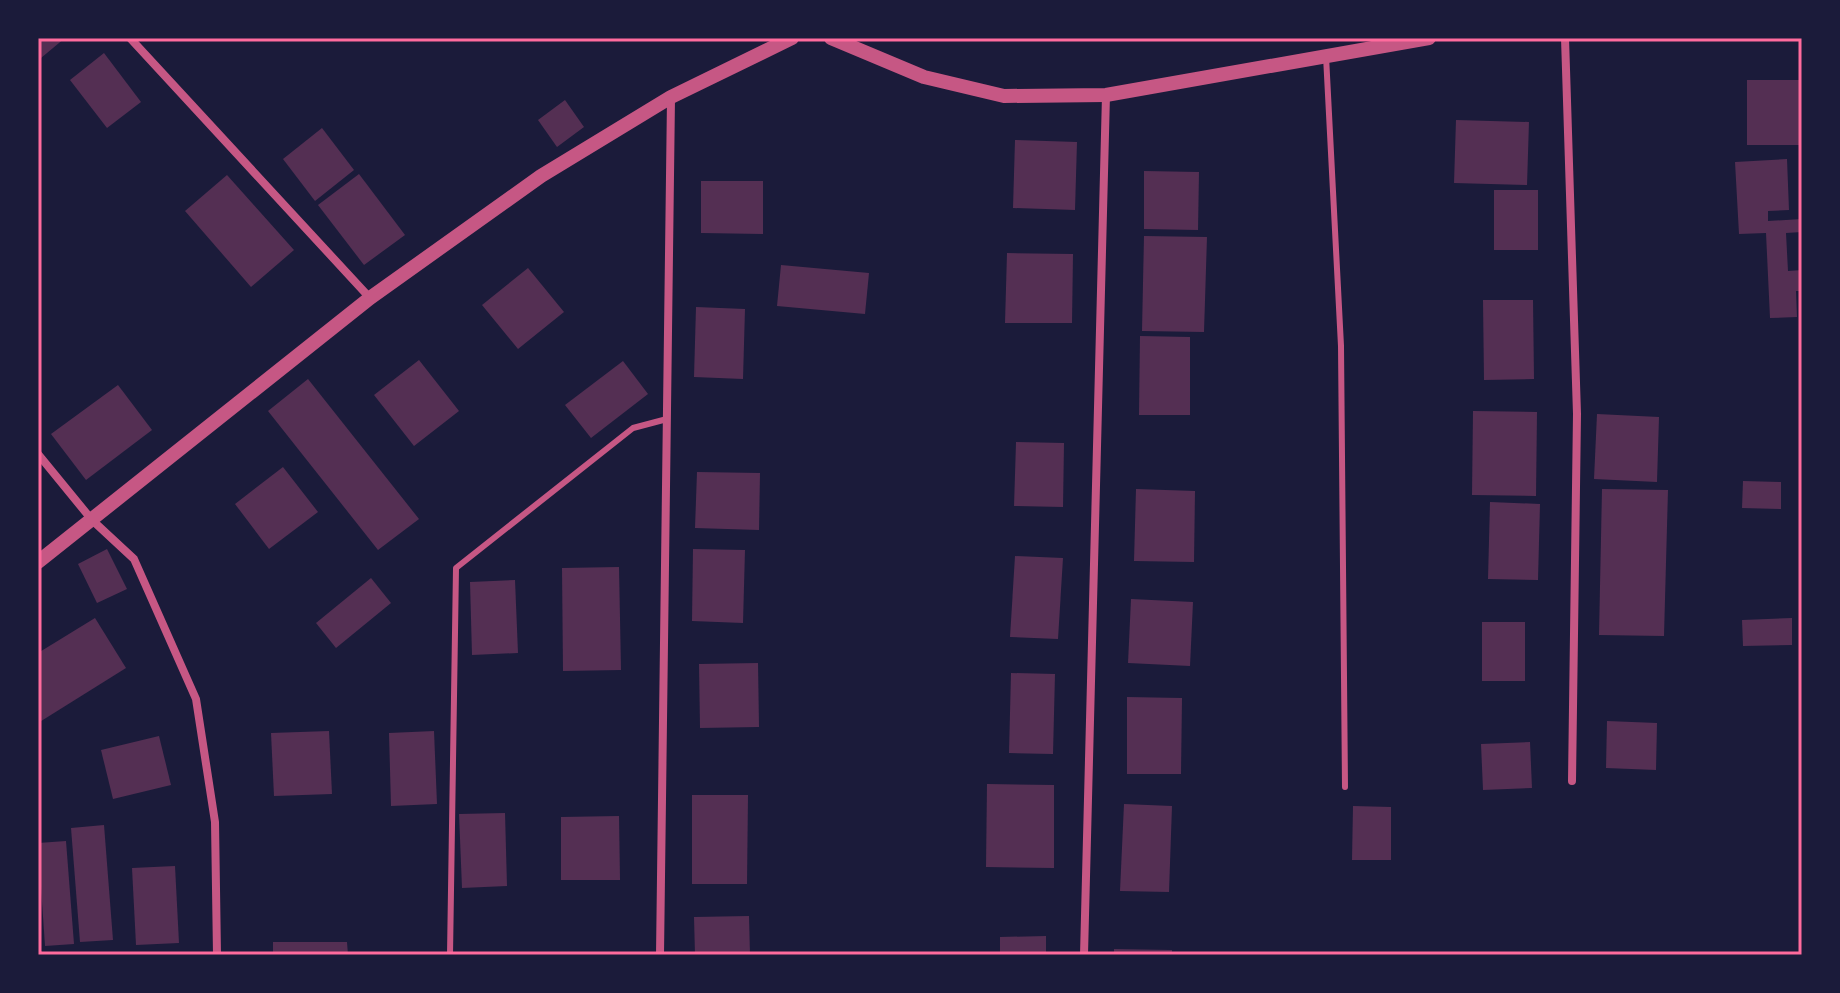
<svg xmlns="http://www.w3.org/2000/svg" width="1840" height="993" viewBox="0 0 1840 993" font-family="'Fira Sans',sans-serif">
<style>
.building{fill:#542f53}
.lines{fill:none;stroke-linecap:round;stroke-linejoin:round}
.service{stroke:#c65784;stroke-width:6}
.minor{stroke:#c65784;stroke-width:8}
.tertiary{stroke:#c65784;stroke-width:14}
.neatline{fill:none;stroke:#ff6b9d;stroke-width:3}
</style>
<rect width="100%" height="100%" fill="#1b1b3a"/>
<g class="building">
<path d="M38 38H65L41 58 38 55Z"/>
<path d="M104 53 141 102 107 128 70 80Z"/>
<rect x="1747" y="80" width="55" height="65"/>
<path d="M565 100 584 127 557 147 538 120Z"/>
<path d="M1456 120 1529 122 1527 185 1454 183Z"/>
<path d="M322 128 354 170 315 201 283 159Z"/>
<path d="M1015 140 1077 142 1075 210 1013 208Z"/>
<path d="M1787 159 1789 210 1768 211V221L1802 219V232L1786 233 1788 271 1802 270V291H1796L1797 317 1770 318 1766 233 1739 234 1735 162Z"/>
<path d="M1144 171 1199 172 1198 230 1144 229Z"/>
<path d="M359 174 405 235 364 265 318 205Z"/>
<path d="M227 175 294 250 251 287 185 211Z"/>
<path d="M701 181H763V234L701 233Z"/>
<rect x="1494" y="190" width="44" height="60"/>
<path d="M1144 236 1207 237 1204 332 1142 331Z"/>
<path d="M1007 253 1073 254 1072 323H1005Z"/>
<path d="M781 265 869 273 865 314 777 306Z"/>
<path d="M528 268 564 312 518 349 482 305Z"/>
<path d="M1483 300H1533L1534 379 1484 380Z"/>
<path d="M696 307 745 309 743 379 694 377Z"/>
<path d="M1140 336 1190 337V415H1139Z"/>
<path d="M419 360 459 411 414 446 374 395Z"/>
<path d="M623 361 648 394 591 438 565 405Z"/>
<path d="M308 379 419 519 378 550 268 411Z"/>
<path d="M118 385 152 430 86 480 51 434Z"/>
<path d="M1473 411 1537 412 1536 496 1472 495Z"/>
<path d="M1597 414 1659 417 1657 482 1594 479Z"/>
<path d="M1016 442 1064 443 1063 507 1014 506Z"/>
<path d="M283 467 318 512 269 549 235 504Z"/>
<path d="M697 472 760 473 759 530 695 528Z"/>
<path d="M1743 481 1781 482V509L1742 508Z"/>
<path d="M1136 489 1195 491 1194 562 1134 561Z"/>
<path d="M1602 489 1668 490 1664 636 1599 635Z"/>
<path d="M1490 502 1540 504 1538 580 1488 579Z"/>
<path d="M107 549 127 589 97 603 78 564Z"/>
<path d="M693 549 745 550 743 623 692 621Z"/>
<path d="M1015 556 1063 558 1058 639 1010 637Z"/>
<path d="M619 567 621 670 563 671 562 568Z"/>
<path d="M371 578 391 603 336 648 316 623Z"/>
<path d="M515 580 518 653 472 655 470 582Z"/>
<path d="M1131 599 1193 602 1190 666 1128 663Z"/>
<path d="M95 618 126 668 38 723V653Z"/>
<path d="M1792 618V645L1743 646 1742 620Z"/>
<rect x="1482" y="622" width="43" height="59"/>
<path d="M758 663 759 727 700 728 699 664Z"/>
<path d="M1011 673 1055 674 1053 754 1009 753Z"/>
<path d="M1127 697 1182 698 1181 774H1127Z"/>
<path d="M1607 721 1657 723 1656 770 1606 768Z"/>
<path d="M329 731 332 794 274 796 271 733Z"/>
<path d="M434 731 437 804 391 806 389 733Z"/>
<path d="M159 736 171 785 113 799 101 750Z"/>
<path d="M1530 742 1532 788 1483 790 1481 744Z"/>
<path d="M987 784 1054 785V868L986 867Z"/>
<path d="M692 795H748L747 884H692Z"/>
<path d="M1124 804 1172 806 1169 892 1120 891Z"/>
<path d="M1353 806 1391 807V860H1352Z"/>
<path d="M505 813 507 886 462 888 459 814Z"/>
<path d="M619 816 620 880H561V817Z"/>
<path d="M104 825 113 940 80 942 71 828Z"/>
<path d="M66 841 74 944 45 946 38 843Z"/>
<path d="M175 866 179 943 136 945 132 868Z"/>
<path d="M749 916 750 955H695L694 917Z"/>
<path d="M1046 936V955H1000V937Z"/>
<path d="M273 942H347L348 955H273Z"/>
<path d="M1114 949 1172 950V955H1114Z"/>
</g>
<g class="lines">
<g class="service">
<path d="M1326 56 1341 346 1345 787"/>
<path d="M38 951 39 955"/>
<path d="M450 955 456 568 633 428 667 419"/>
</g>
<g class="minor">
<path d="M130 38 370 298"/>
<path d="M1565 38 1577 414 1572 781"/>
<path d="M38 454 92 520 134 559 196 699 215 822 217 955"/>
<path d="M660 955 671 98"/>
<path d="M1084 955 1106 95"/>
</g>
<g class="tertiary">
<path d="M831 38 924 77 1004 96 1106 95 1429 38"/>
<path d="M38 562 370 298 541 176 671 97 792 38"/>
</g>
</g>
<rect width="1840" height="993" fill="none" stroke="#1b1b3a" stroke-width="80"/>
<rect x="40" y="40" width="1760" height="913" class="neatline"/>
</svg>
